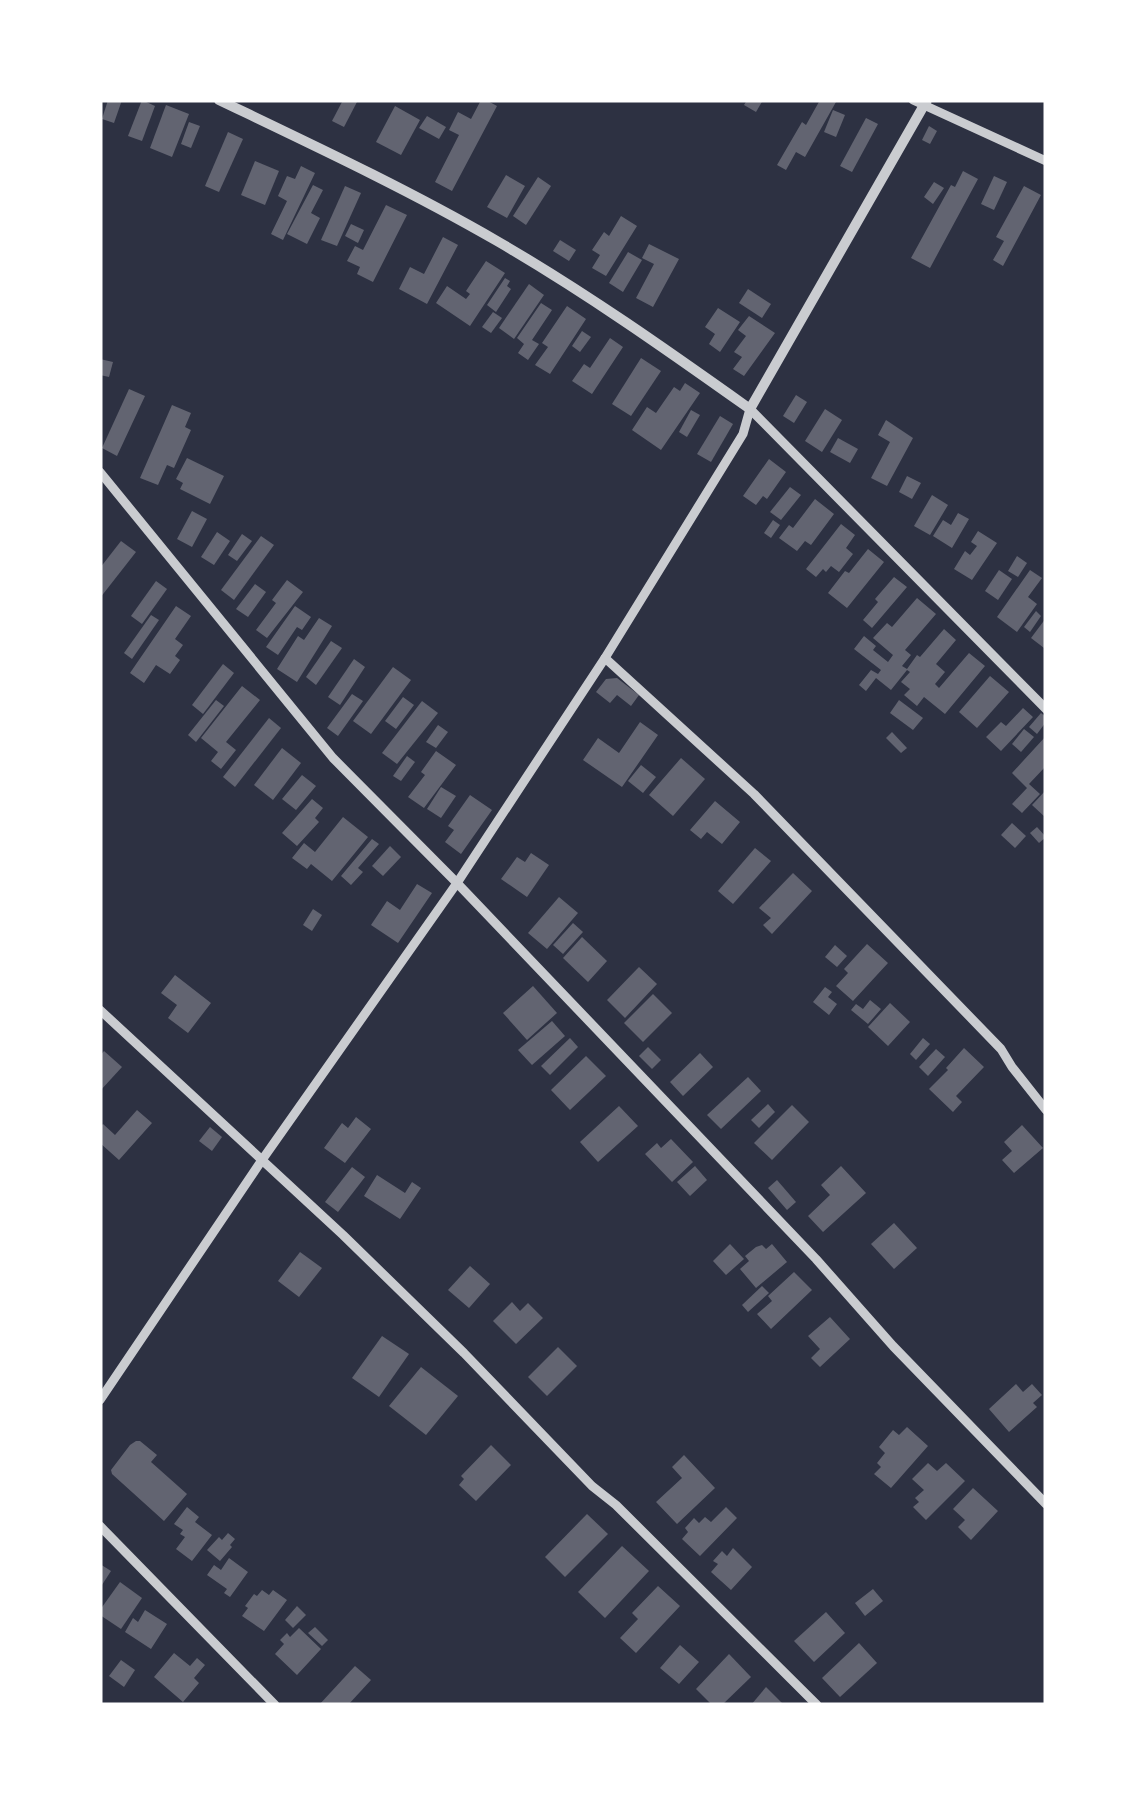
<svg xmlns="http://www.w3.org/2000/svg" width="1146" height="1805" viewBox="0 0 1146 1805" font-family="'Playfair Display',serif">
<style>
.building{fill:#626471}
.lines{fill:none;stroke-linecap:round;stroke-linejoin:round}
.minor{stroke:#caccd0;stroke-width:9}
.tertiary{stroke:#caccd0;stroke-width:10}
</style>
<rect width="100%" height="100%" fill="#2d3142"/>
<g class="building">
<path d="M108 100H122L114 123 102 119Z"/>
<path d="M142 100 155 106 142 141 128 136Z"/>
<path d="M343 100H358L344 127 332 121Z"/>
<path d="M481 100H486L497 106 452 191 435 182 459 135 449 130 458 112 471 119Z"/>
<path d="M747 100H763L756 112 744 105Z"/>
<path d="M820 100 836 102 805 157 796 152 786 170 777 165 802 122 806 125Z"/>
<path d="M166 105 189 114 172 157 150 148Z"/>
<path d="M395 106 420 120 401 155 376 142Z"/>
<path d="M833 110 845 115 836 137 824 132Z"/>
<path d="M427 116 446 127 439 139 419 128Z"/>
<path d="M866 118 878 124 852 172 840 166Z"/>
<path d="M189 122 200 126 191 148 181 144Z"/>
<path d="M929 126 937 131 930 144 922 140Z"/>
<path d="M228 132 243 139 219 192 205 186Z"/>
<path d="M255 161 279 171 265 205 241 195Z"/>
<path d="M301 166 315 173 283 240 271 234 287 201 278 196 287 176 295 179Z"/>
<path d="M963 171 978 179 930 268 911 258 951 185 955 187Z"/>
<path d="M506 175 525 186 507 218 487 207Z"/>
<path d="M994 176 1007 182 994 210 981 204Z"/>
<path d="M538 177 551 186 526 225 513 216Z"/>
<path d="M934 182 944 188 933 204 924 197Z"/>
<path d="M313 185 323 190 311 213 320 218 307 244 287 234Z"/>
<path d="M345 186 361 193 337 246 321 240Z"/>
<path d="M1024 186 1041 195 1003 266 993 260 1004 241 996 237Z"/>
<path d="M386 205 407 215 373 282 357 274 360 267 347 261 355 246 363 250Z"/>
<path d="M621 216 637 226 606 276 592 268 600 255 592 250 604 232 609 236Z"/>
<path d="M351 224 364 230 358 243 345 236Z"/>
<path d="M443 237 458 245 427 304 399 289 410 267 424 274Z"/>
<path d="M560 240 576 250 569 261 553 251Z"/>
<path d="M649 244 679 259 653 307 636 298 654 264 642 258Z"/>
<path d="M628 252 642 260 623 292 609 283Z"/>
<path d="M486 261 505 273 470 326 436 303 447 286 466 299 470 294 466 291Z"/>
<path d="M505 278 510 281 507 286 511 289 496 312 487 305Z"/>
<path d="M529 284 544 295 514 339 499 328Z"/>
<path d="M748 289 771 304 762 318 739 303Z"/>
<path d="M541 303 552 310 532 340 539 344 528 360 518 353 524 344 517 338Z"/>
<path d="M567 306 586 319 550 374 535 365 548 347 542 343Z"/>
<path d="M718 308 740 322 720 352 709 344 715 334 705 327Z"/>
<path d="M493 312 502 318 491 333 482 327Z"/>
<path d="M749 316 775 333 744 376 733 369 742 357 734 352 746 336 738 330Z"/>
<path d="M582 331 591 337 580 352 572 346Z"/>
<path d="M610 338 623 347 592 394 572 381 584 364 590 368Z"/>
<path d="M641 358 661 371 631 416 612 404Z"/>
<path d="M100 359 113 362 109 377 100 375Z"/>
<path d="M685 383 700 393 661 450 632 430 647 407 656 413 674 387 680 391Z"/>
<path d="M129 389 145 396 117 456 102 448Z"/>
<path d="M796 395 807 402 794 423 783 416Z"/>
<path d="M172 405 191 413 185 427 191 430 174 468 167 465 158 485 140 478Z"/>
<path d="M825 409 842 420 822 452 805 441Z"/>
<path d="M691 410 700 415 687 437 679 432Z"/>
<path d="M720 416 733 424 711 462 697 454Z"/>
<path d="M886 420 913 438 887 486 871 478 890 442 878 435Z"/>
<path d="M838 438 858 449 850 463 830 452Z"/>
<path d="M187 458 224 476 210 504 180 489 183 483 176 479Z"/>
<path d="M769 459 786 472 767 499 763 496 756 505 743 496Z"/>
<path d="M907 476 921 483 912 499 899 492Z"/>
<path d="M790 487 801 495 781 520 770 512Z"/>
<path d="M932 495 948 505 930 535 914 526Z"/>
<path d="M815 499 834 514 811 545 805 541 797 551 779 538 789 525 793 528Z"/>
<path d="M192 511 207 519 192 547 177 539Z"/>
<path d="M958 513 969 519 952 548 933 536 943 520 951 525Z"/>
<path d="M773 520 780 525 771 538 764 533Z"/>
<path d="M841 524 855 535 846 548 853 554 839 572 831 566 826 572 823 569 816 577 806 569Z"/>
<path d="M978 531 997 543 972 580 954 569 965 551 970 555 977 546 971 542Z"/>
<path d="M217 532 230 541 214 565 201 557Z"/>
<path d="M242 534 252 541 237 561 228 555Z"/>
<path d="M261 536 274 545 234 600 221 590Z"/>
<path d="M121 541 136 552 100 598V568Z"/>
<path d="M868 549 884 562 847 608 828 593 845 571 849 573Z"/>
<path d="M1017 556 1027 563 1018 577 1008 571Z"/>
<path d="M999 570 1012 579 998 600 985 591Z"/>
<path d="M1030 570 1042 578 1028 597 1037 604 1017 632 997 617Z"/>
<path d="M894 577 907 587 872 628 863 620 878 602 875 599Z"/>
<path d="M287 580 303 592 267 638 256 630 276 603 272 600Z"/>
<path d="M156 581 167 589 142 624 131 616Z"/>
<path d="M255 584 266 592 248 617 236 609Z"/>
<path d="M917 598 936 614 905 650 911 655 902 666 907 669 917 655 920 657 944 629 956 640 936 664 945 672 935 684 939 688 969 653 985 666 945 714 924 697 917 706 904 695 910 689 901 682 910 672 907 670 891 690 876 678 866 691 859 685 871 670 878 674 881 670 854 649 864 636 876 646 873 650 888 662 893 655 873 638 887 623 892 627Z"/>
<path d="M176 606 191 616 175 639 183 645 175 656 180 660 170 674 156 665 144 683 130 673Z"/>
<path d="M295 606 311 617 302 630 297 627 278 655 266 647Z"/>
<path d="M1036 611 1041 616 1030 632 1024 627Z"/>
<path d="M151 615 159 620 132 659 124 653Z"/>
<path d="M319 618 332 626 297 682 277 669 298 636 304 640Z"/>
<path d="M1046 618V646L1044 648 1031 638Z"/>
<path d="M331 641 342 648 316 685 306 677Z"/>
<path d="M354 659 365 667 340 705 328 697Z"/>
<path d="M223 664 234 673 203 714 192 705Z"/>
<path d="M393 667 411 680 371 734 353 721Z"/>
<path d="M990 676 1009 692 977 728 959 712Z"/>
<path d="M617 678 639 695 631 706 617 695 610 703 596 692 606 679Z"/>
<path d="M242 686 260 700 226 742 236 750 221 769 211 761 218 752 201 738Z"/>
<path d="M352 694 363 701 338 736 327 728Z"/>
<path d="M403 697 414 705 396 729 385 721Z"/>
<path d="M216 700 224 706 196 742 188 735Z"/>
<path d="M899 700 923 718 913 730 890 713Z"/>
<path d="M422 701 438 713 397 764 382 753Z"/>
<path d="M1023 708 1033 717 1001 751 986 737 1001 722 1006 726Z"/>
<path d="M1041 713 1046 717V722L1037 734 1029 727Z"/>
<path d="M269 718 281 728 235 787 223 777Z"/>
<path d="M640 722 658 735 622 787 583 760 598 738 619 753Z"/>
<path d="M438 725 448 732 436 748 426 742Z"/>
<path d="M1024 729 1034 737 1021 752 1012 744Z"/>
<path d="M892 732 907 748 901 753 886 738Z"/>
<path d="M1046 736V766L1029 784 1040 794 1022 813 1012 804 1027 788 1012 773Z"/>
<path d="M282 748 301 763 273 800 254 785Z"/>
<path d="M436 751 456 765 424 808 408 797 425 775 421 772Z"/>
<path d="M407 756 415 762 401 781 393 776Z"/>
<path d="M681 758 705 779 673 816 649 795Z"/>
<path d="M641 765 656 777 643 793 628 781Z"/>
<path d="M302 775 316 786 296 810 282 799Z"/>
<path d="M441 787 456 796 441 818 427 809Z"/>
<path d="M1046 790V818L1032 805Z"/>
<path d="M470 795 492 810 461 854 445 842 454 830 448 826Z"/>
<path d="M312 799 323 808 315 818 319 822 297 846 282 833Z"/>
<path d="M715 801 740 822 722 844 707 832 701 839 690 830Z"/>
<path d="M343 817 368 837 332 881 311 864 307 869 292 858 304 843 315 852Z"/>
<path d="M1012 823 1026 836 1015 848 1001 835Z"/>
<path d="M1037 827 1046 837 1039 843 1030 833Z"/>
<path d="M372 839 379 844 358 868 363 872 351 885 341 876Z"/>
<path d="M390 846 401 857 383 876 372 866Z"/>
<path d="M755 848 771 861 733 904 718 891Z"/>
<path d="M531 853 549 865 527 897 501 879 517 857 525 862Z"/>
<path d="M793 873 812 891 772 934 763 925 771 918 759 908Z"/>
<path d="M417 884 432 893 398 943 371 925 387 901 400 910Z"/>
<path d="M559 897 578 913 547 949 528 933Z"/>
<path d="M313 909 322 915 312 931 303 925Z"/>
<path d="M573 923 583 932 563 954 553 945Z"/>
<path d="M582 937 607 961 588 982 563 958Z"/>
<path d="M867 944 888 963 853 1001 836 986 848 973 844 969Z"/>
<path d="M835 945 847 956 837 967 825 957Z"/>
<path d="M639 967 657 984 625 1018 607 1000Z"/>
<path d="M175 975 211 1003 188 1033 168 1018 177 1005 161 993Z"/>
<path d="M533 986 557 1013 527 1040 503 1013Z"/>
<path d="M825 987 832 992 828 997 837 1004 829 1015 813 1002Z"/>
<path d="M653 994 672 1013 643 1042 624 1023Z"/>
<path d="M870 1000 881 1009 868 1024 851 1010 856 1004 863 1009Z"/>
<path d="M890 1003 910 1022 888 1046 868 1027Z"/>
<path d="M552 1021 565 1036 532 1065 518 1050Z"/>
<path d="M570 1038 578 1047 550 1075 541 1066Z"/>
<path d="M923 1038 930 1044 916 1060 910 1054Z"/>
<path d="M648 1047 661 1060 652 1069 639 1056Z"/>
<path d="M964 1048 984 1067 956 1096 962 1102 953 1112 929 1089 948 1070 946 1068Z"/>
<path d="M936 1049 945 1057 928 1076 919 1067Z"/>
<path d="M104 1051 122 1067 100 1091V1056Z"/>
<path d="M700 1053 713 1067 683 1096 670 1082Z"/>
<path d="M586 1056 606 1076 570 1110 551 1090Z"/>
<path d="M748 1077 761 1091 721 1129 707 1115Z"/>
<path d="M768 1104 775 1112 759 1128 751 1120Z"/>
<path d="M792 1105 809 1122 772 1160 754 1143Z"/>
<path d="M619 1106 638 1126 598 1162 580 1142Z"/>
<path d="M137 1110 152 1123 119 1160 100 1143V1127L103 1124 115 1135Z"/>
<path d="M356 1117 371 1129 345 1163 324 1148 342 1123 348 1128Z"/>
<path d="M1022 1125 1043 1148 1014 1173 1002 1160 1012 1151 1004 1142Z"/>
<path d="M210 1127 222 1137 212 1151 199 1141Z"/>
<path d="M671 1139 693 1162 672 1182 645 1154 657 1143 661 1148Z"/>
<path d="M695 1166 707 1180 690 1196 677 1182Z"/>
<path d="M841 1166 866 1193 823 1232 808 1216 830 1195 821 1185Z"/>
<path d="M352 1167 365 1177 338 1212 325 1202Z"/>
<path d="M377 1175 405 1193 412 1182 421 1188 400 1219 364 1196Z"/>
<path d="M777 1180 796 1202 787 1210 768 1188Z"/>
<path d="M894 1223 917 1248 894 1269 871 1244Z"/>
<path d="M730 1244 744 1259 726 1275 713 1261Z"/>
<path d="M772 1244 787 1262 756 1288 740 1269 749 1261 745 1256 756 1247 762 1245 766 1249Z"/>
<path d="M300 1252 322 1268 299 1297 278 1281Z"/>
<path d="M470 1266 490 1284 469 1308 448 1290Z"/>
<path d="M794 1272 812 1290 771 1329 757 1314 772 1301 768 1296Z"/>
<path d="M762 1286 769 1293 748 1312 742 1305Z"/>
<path d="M512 1302 520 1311 528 1303 543 1318 516 1344 493 1321Z"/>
<path d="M830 1317 850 1339 820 1367 811 1358 820 1349 808 1336Z"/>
<path d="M382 1336 409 1354 379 1397 352 1378Z"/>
<path d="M558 1347 577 1366 547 1396 528 1377Z"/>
<path d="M421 1367 458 1396 426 1435 389 1406Z"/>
<path d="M1016 1384 1023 1392 1032 1384 1042 1395 1033 1403 1037 1407 1009 1432 989 1409Z"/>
<path d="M907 1427 928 1446 891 1488 874 1474 881 1467 877 1463 885 1453 879 1447 893 1430 899 1435Z"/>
<path d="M136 1441H140L157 1455 151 1462 187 1494 164 1521 112 1474 111 1470 130 1445Z"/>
<path d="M491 1445 511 1465 476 1501 459 1485 464 1479 461 1476Z"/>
<path d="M684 1455 715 1488 677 1524 656 1502 682 1478 672 1467Z"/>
<path d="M928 1463 937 1471 946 1463 965 1481 926 1520 913 1507 919 1502 915 1498 924 1490 912 1479Z"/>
<path d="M973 1488 998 1511 971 1540 958 1527 965 1520 953 1509Z"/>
<path d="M187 1507 199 1517 195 1522 212 1535 192 1561 176 1549 185 1537 180 1534 183 1530 174 1524Z"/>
<path d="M726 1507 737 1518 700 1556 682 1539 688 1532 685 1528 694 1518 699 1523 705 1517 711 1522Z"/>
<path d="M587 1514 608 1534 565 1577 545 1557Z"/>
<path d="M228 1533 235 1539 230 1545 232 1547 220 1561 207 1550 219 1537 222 1540Z"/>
<path d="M622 1546 649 1571 605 1618 578 1592Z"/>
<path d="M733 1548 752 1567 731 1590 711 1572 718 1564 713 1561 722 1551 727 1556Z"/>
<path d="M229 1558 248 1572 230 1597 224 1593 227 1589 207 1575 214 1565 221 1570Z"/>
<path d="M100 1564 111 1571 100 1588Z"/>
<path d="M120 1582 142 1598 121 1629 100 1615V1610Z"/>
<path d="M658 1586 680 1606 636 1653 620 1638 638 1619 632 1613Z"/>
<path d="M873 1589 883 1601 865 1616 855 1603Z"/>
<path d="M262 1590 269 1595 273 1590 287 1600 264 1631 242 1616 248 1608 245 1606 254 1594 257 1596Z"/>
<path d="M297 1606 306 1615 293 1628 285 1620Z"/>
<path d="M145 1610 167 1624 151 1649 125 1632 133 1618 138 1622Z"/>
<path d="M826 1612 845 1633 814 1662 794 1641Z"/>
<path d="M315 1627 328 1640 322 1646 308 1633Z"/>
<path d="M299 1628 321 1649 297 1675 275 1654 284 1644 280 1640 287 1633 290 1637Z"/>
<path d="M859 1643 877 1663 840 1697 822 1678Z"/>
<path d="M680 1645 699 1662 679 1684 660 1668Z"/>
<path d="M174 1653 190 1666 197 1658 205 1665 194 1678 199 1683 183 1702 154 1677Z"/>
<path d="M729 1654 751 1677 722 1705H712L696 1689Z"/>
<path d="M121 1660 135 1670 124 1687 109 1676Z"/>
<path d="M355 1666 371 1680 348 1705H319Z"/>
<path d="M766 1687 784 1705H751Z"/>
</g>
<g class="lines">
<g class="minor">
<path d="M913 100 1046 161"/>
<path d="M100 472 333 758 457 883 816 1259 893 1346 1046 1504"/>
<path d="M605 658 754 794 1001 1049 1012 1067 1046 1110"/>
<path d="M100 1010 343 1235 464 1353 592 1486 616 1505 817 1705"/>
<path d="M100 1400 262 1160 457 883 605 658 743 434 750 409 1046 709"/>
<path d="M100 1526 275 1705"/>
</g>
<path class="tertiary" d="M219 100C313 145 407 189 497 241 585 292 667 350 750 409L927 100"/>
</g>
<rect width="1146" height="1805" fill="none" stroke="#ffffff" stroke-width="205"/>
</svg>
